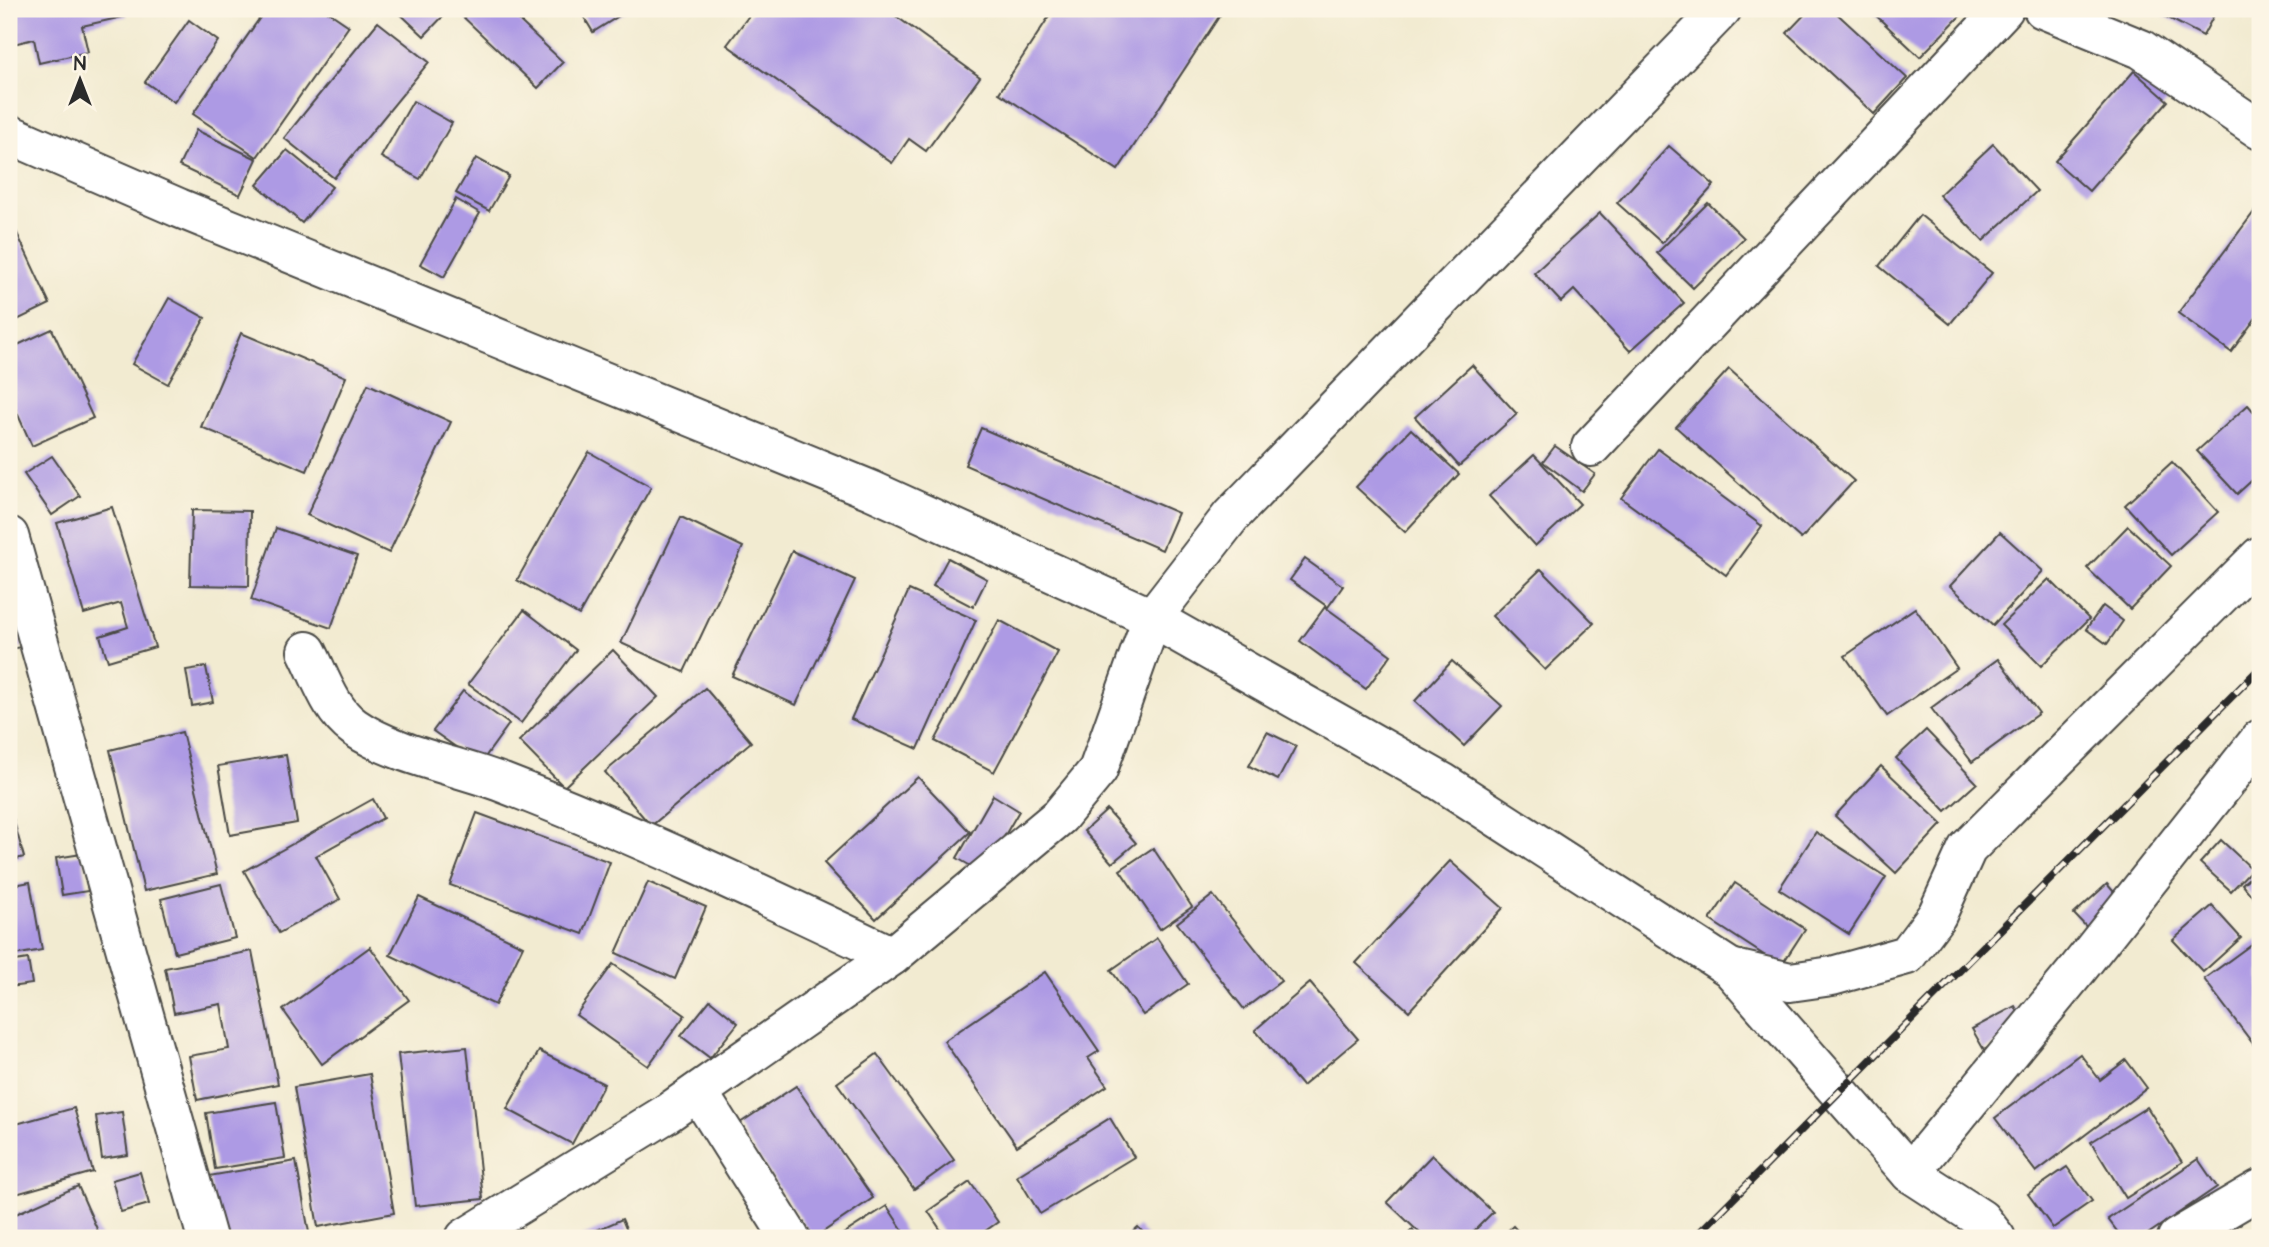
<svg xmlns="http://www.w3.org/2000/svg" width="2269" height="1247" viewBox="0 0 2269 1247" font-family="'Architects Daughter',sans-serif">
<style>
.building{fill:#ad9ae4}
.lines{fill:none;stroke-linecap:round;stroke-linejoin:round}
.minor-casing{stroke:#494844;stroke-width:42}
.minor{stroke:#fff;stroke-width:38}
.rail-casing{stroke:#2b2b2b;stroke-width:8}
.rail{stroke:#fcf5e5;stroke-width:5;stroke-dasharray:16;stroke-linecap:butt}
</style>
<rect width="100%" height="100%" fill="#fcf5e5"/>
<filter id="ink" filterUnits="userSpaceOnUse"><feTurbulence type="fractalNoise" baseFrequency=".0143" numOctaves="2"/><feDisplacementMap in="SourceGraphic" scale="14" xChannelSelector="R" yChannelSelector="G"/><feConvolveMatrix kernelMatrix="1 2 1 2 8 2 1 2 1" color-interpolation-filters="sRGB"/></filter>
<filter id="wash" filterUnits="userSpaceOnUse"><feTurbulence type="fractalNoise" baseFrequency=".00686" numOctaves="4" result="noise"/><feDisplacementMap in="SourceGraphic" scale="28" xChannelSelector="R" yChannelSelector="G"/><feGaussianBlur stdDeviation="1.57" result="paint"/><feColorMatrix in="noise" values="0 0 0 0 0 0 0 0 0 0 0 0 0 0 0 0 0 1.4 0 .05"/><feComposite in="paint" operator="in"/></filter>
<g filter="url(#wash)">
<rect width="100%" height="100%" fill="#f2ebd1"/>
<g id="blocks">
<g class="building">
<path d="M9 9H125L127 16 82 26 88 52 39 63 34 39 9 45Z"/>
<path d="M266 9H324L349 26 257 157 193 114Z"/>
<path d="M395 9H450L424 36Z"/>
<path d="M463 9H507L563 62 538 88 459 13Z"/>
<path d="M579 9H630L593 32Z"/>
<path d="M754 9H886L980 77 926 151 909 139 892 163 727 45Z"/>
<path d="M1054 9H1224L1118 170 999 93Z"/>
<path d="M1810 9H1832L1907 78 1874 114 1787 33Z"/>
<path d="M1869 9H1967L1920 57Z"/>
<path d="M2151 9H2217L2203 36Z"/>
<path d="M189 20 218 41 174 102 145 82Z"/>
<path d="M378 22 429 62 334 178 284 138Z"/>
<path d="M2134 71 2168 101 2089 191 2055 161Z"/>
<path d="M413 101 452 123 420 179 381 157Z"/>
<path d="M196 130 257 159 240 195 179 166Z"/>
<path d="M1993 144 2037 191 1983 241 1939 195Z"/>
<path d="M1669 146 1714 185 1662 243 1617 203Z"/>
<path d="M287 150 332 187 302 223 257 185Z"/>
<path d="M476 158 509 176 489 211 456 193Z"/>
<path d="M456 199 480 213 444 277 420 264Z"/>
<path d="M1708 203 1744 238 1693 288 1657 253Z"/>
<path d="M2260 204V312L2231 352 2178 313Z"/>
<path d="M1600 213 1684 303 1630 351 1574 290 1561 302 1534 273Z"/>
<path d="M1920 215 1992 273 1950 324 1879 266Z"/>
<path d="M9 216 50 304 9 324Z"/>
<path d="M169 298 205 318 168 384 132 364Z"/>
<path d="M52 329 93 418 32 446 9 395V349Z"/>
<path d="M241 333 346 377 307 471 201 427Z"/>
<path d="M1472 365 1517 414 1459 466 1415 417Z"/>
<path d="M1729 369 1854 481 1801 539 1676 427Z"/>
<path d="M368 384 451 422 389 553 307 515Z"/>
<path d="M2248 405 2260 419V473L2237 494 2197 451Z"/>
<path d="M981 428 1178 513 1162 550 965 465Z"/>
<path d="M1411 429 1459 474 1405 532 1356 487Z"/>
<path d="M1555 446 1595 474 1582 491 1543 462Z"/>
<path d="M1658 449 1762 526 1726 575 1621 498Z"/>
<path d="M589 452 651 487 579 615 517 580Z"/>
<path d="M1534 455 1580 504 1535 546 1489 496Z"/>
<path d="M52 456 80 496 52 515 24 474Z"/>
<path d="M2172 462 2218 512 2171 555 2125 505Z"/>
<path d="M112 507 155 647 108 661 100 636 128 627 121 603 84 614 57 523Z"/>
<path d="M192 510 250 511 249 586 190 585Z"/>
<path d="M681 517 743 547 684 672 621 643Z"/>
<path d="M2128 526 2171 566 2130 609 2087 568Z"/>
<path d="M276 528 357 556 331 628 251 600Z"/>
<path d="M2000 532 2043 571 1993 625 1950 586Z"/>
<path d="M792 551 855 580 796 705 732 676Z"/>
<path d="M948 558 987 579 973 607 933 586Z"/>
<path d="M1305 559 1343 586 1328 607 1290 580Z"/>
<path d="M1541 569 1594 623 1545 670 1492 616Z"/>
<path d="M2049 579 2089 619 2041 666 2001 625Z"/>
<path d="M909 590 976 620 918 749 851 719Z"/>
<path d="M9 599 22 647 9 649Z"/>
<path d="M2103 606 2123 621 2107 644 2086 629Z"/>
<path d="M1325 607 1391 655 1366 689 1300 641Z"/>
<path d="M1915 608 1957 668 1887 716 1845 656Z"/>
<path d="M524 610 576 650 521 723 468 684Z"/>
<path d="M999 620 1058 652 994 772 935 741Z"/>
<path d="M613 650 658 697 564 787 519 741Z"/>
<path d="M1998 659 2039 713 1972 762 1931 708Z"/>
<path d="M1452 661 1502 706 1464 746 1415 701Z"/>
<path d="M206 667 213 702 192 706 186 670Z"/>
<path d="M705 688 751 742 651 826 605 772Z"/>
<path d="M463 691 509 724 480 764 433 731Z"/>
<path d="M1926 730 1977 783 1946 811 1896 758Z"/>
<path d="M182 732 217 874 144 891 110 750Z"/>
<path d="M1267 732 1296 746 1278 780 1249 766Z"/>
<path d="M286 755 297 823 230 835 218 766Z"/>
<path d="M1881 766 1942 824 1896 873 1835 816Z"/>
<path d="M918 777 970 832 876 919 824 863Z"/>
<path d="M993 795 1019 811 983 873 957 858Z"/>
<path d="M373 799 383 818 316 856 340 899 279 933 244 871Z"/>
<path d="M9 804 24 857 9 861Z"/>
<path d="M1107 810 1136 843 1112 863 1084 831Z"/>
<path d="M477 813 610 862 583 934 450 885Z"/>
<path d="M1816 832 1886 877 1849 934 1779 889Z"/>
<path d="M2221 840 2252 869 2231 891 2200 863Z"/>
<path d="M1153 848 1192 907 1160 929 1120 870Z"/>
<path d="M82 854 88 891 62 895 56 858Z"/>
<path d="M1450 861 1503 908 1409 1011 1356 963Z"/>
<path d="M2260 869V906L2242 884Z"/>
<path d="M30 882 42 950 9 956V886Z"/>
<path d="M648 882 706 907 675 979 616 953Z"/>
<path d="M1735 883 1805 929 1781 966 1710 920Z"/>
<path d="M221 884 235 938 175 953 161 899Z"/>
<path d="M2107 884 2126 906 2095 936 2074 914Z"/>
<path d="M1213 895 1281 981 1244 1009 1177 923Z"/>
<path d="M419 897 523 946 495 1005 390 955Z"/>
<path d="M2212 906 2241 938 2203 972 2173 940Z"/>
<path d="M1157 938 1188 984 1143 1015 1111 970Z"/>
<path d="M2260 938V1053L2204 979Z"/>
<path d="M370 947 409 1000 322 1064 283 1010Z"/>
<path d="M252 951 278 1084 197 1100 189 1056 229 1049 221 1004 174 1013 165 968Z"/>
<path d="M28 959 32 984 9 987V962Z"/>
<path d="M613 964 685 1015 648 1066 576 1015Z"/>
<path d="M1045 972 1099 1051 1088 1058 1107 1086 1017 1146 944 1041Z"/>
<path d="M1310 983 1358 1039 1302 1086 1255 1030Z"/>
<path d="M710 1000 738 1023 710 1058 681 1036Z"/>
<path d="M2015 1006 2026 1028 1984 1050 1972 1029Z"/>
<path d="M467 1047 483 1199 415 1206 398 1054Z"/>
<path d="M539 1051 604 1084 572 1144 507 1109Z"/>
<path d="M877 1054 954 1160 914 1189 837 1083Z"/>
<path d="M2080 1054 2100 1080 2126 1060 2147 1088 2036 1172 1995 1118Z"/>
<path d="M370 1074 394 1213 318 1227 294 1087Z"/>
<path d="M796 1086 873 1198 814 1238 737 1125Z"/>
<path d="M276 1102 285 1158 215 1169 206 1113Z"/>
<path d="M2147 1107 2182 1162 2126 1198 2091 1142Z"/>
<path d="M74 1108 93 1172 9 1196V1126Z"/>
<path d="M122 1112 128 1155 102 1159 96 1116Z"/>
<path d="M1110 1118 1134 1157 1040 1214 1017 1176Z"/>
<path d="M1432 1155 1493 1212 1467 1238H1425L1387 1202Z"/>
<path d="M2198 1159 2217 1187 2142 1238H2122L2108 1219Z"/>
<path d="M296 1161 310 1238H220L209 1176Z"/>
<path d="M2067 1167 2092 1201 2053 1228 2028 1194Z"/>
<path d="M140 1172 149 1204 121 1212 112 1180Z"/>
<path d="M970 1182 998 1222 975 1238H946L928 1211Z"/>
<path d="M78 1186 101 1238H9V1217Z"/>
<path d="M887 1206 908 1238H837Z"/>
<path d="M622 1219 630 1238H579Z"/>
<path d="M1513 1226 1524 1238H1500Z"/>
<path d="M1138 1227 1148 1238H1126Z"/>
<path d="M1412 1230 1419 1238H1404Z"/>
</g>
</g>
</g>
<g filter="url(#ink)">
<use href="#blocks" fill-opacity="0" stroke="#494844" stroke-width="2"/>
<g class="lines">
<defs>
<g id="minor">
<path d="M2043 9 2141 49 2260 130"/>
<path d="M9 134 179 208 871 490 1152 618 1442 782 1730 968 1910 1173 1981 1219 1996 1238"/>
<path d="M1591 447 2004 9"/>
<path d="M9 536 207 1238"/>
<path d="M307 651C320 676 330 710 354 727 392 754 458 766 503 783 635 834 764 895 892 956"/>
<path d="M1730 968 1790 982 1832 976 1907 955 1937 915 1967 849 2260 556"/>
<path d="M698 1092 790 1238"/>
<path d="M1910 1173 2078 969 2260 739"/>
<path d="M465 1238 666 1114 892 956 1060 816 1098 770 1152 618 1231 516 1722 9"/>
<path d="M2177 1238 2260 1189"/>
</g>
</defs>
<use href="#minor" class="minor-casing"/>
<use href="#minor" class="minor"/>
<defs>
<path id="rail" d="M1694 1238 2260 668"/>
</defs>
<use href="#rail" class="rail-casing"/>
<use href="#rail" class="rail"/>
</g>
</g>
<rect width="2269" height="1247" fill="none" stroke="#fcf5e5" stroke-width="35"/>
<g transform="translate(80 80)" stroke="#fcf5e5" stroke-width="5" paint-order="stroke">
<path d="M0-5L12 26L0 18L-12 26Z" fill="#2b2b2b"/>
<text y="-10" font-size="19" font-weight="bold" text-anchor="middle" fill="#2b2b2b">N</text>
</g>
</svg>
